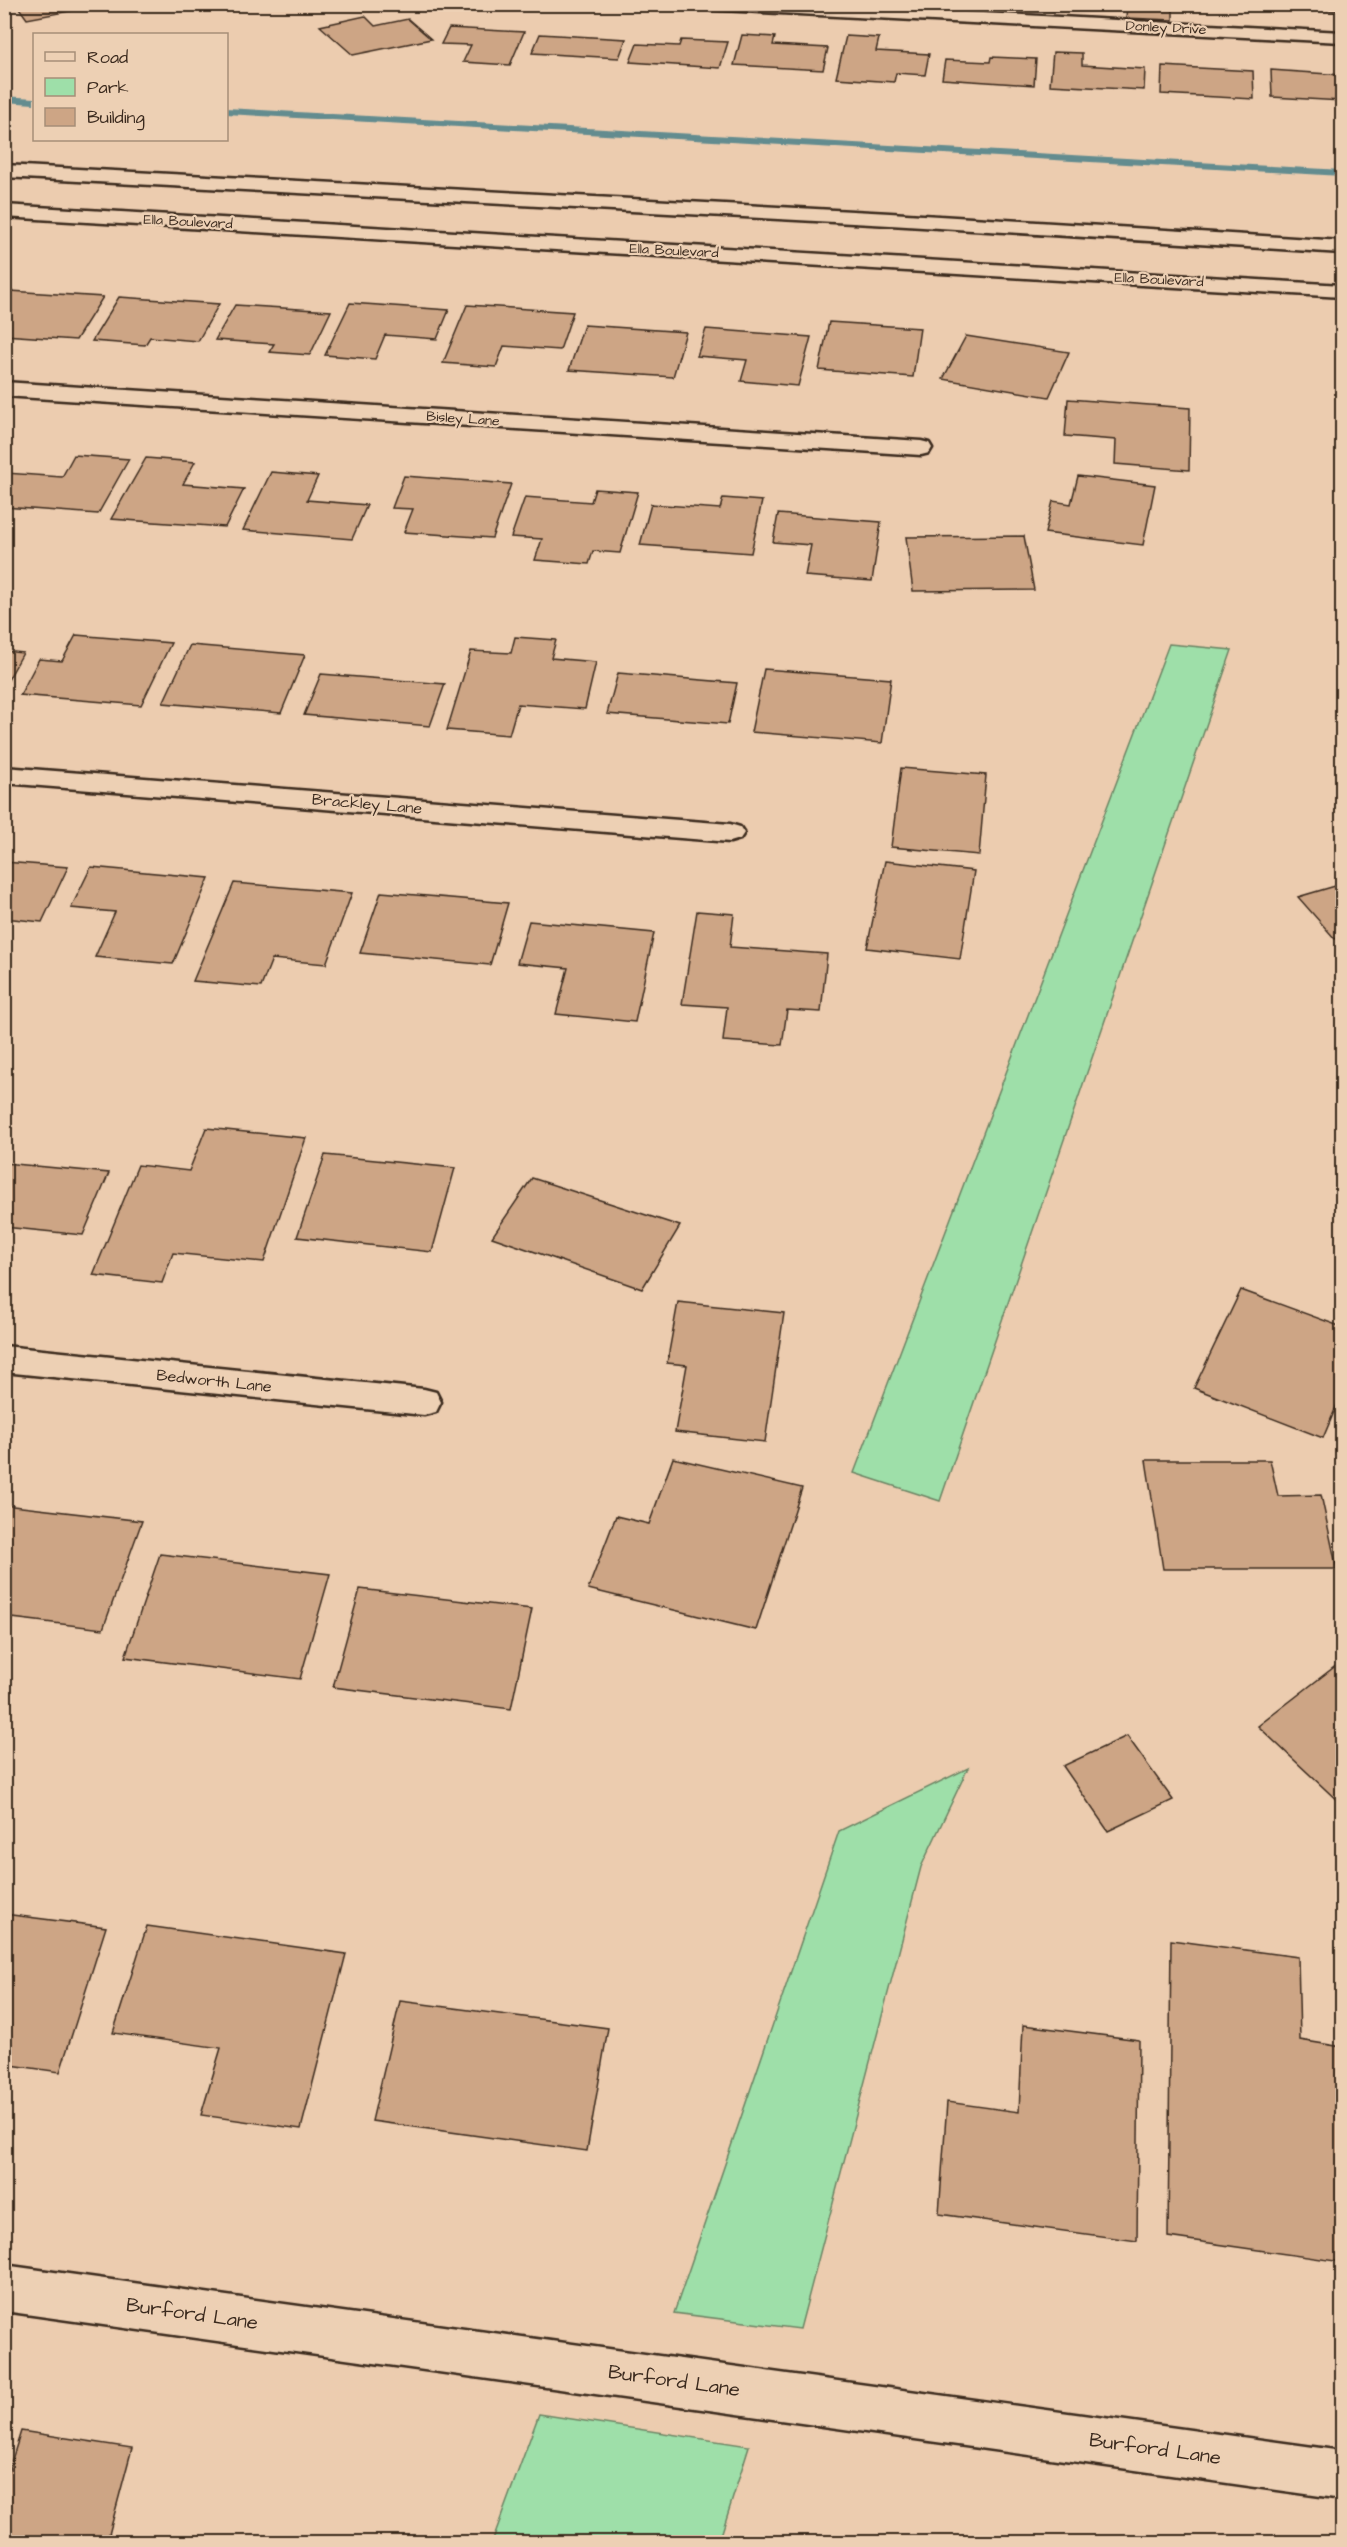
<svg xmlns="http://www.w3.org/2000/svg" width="1347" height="2547" viewBox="0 0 1347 2547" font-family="'Architects Daughter',sans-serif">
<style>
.green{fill:#9edfa9;stroke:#6c8464;stroke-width:1.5}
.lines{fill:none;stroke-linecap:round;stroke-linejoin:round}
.stream{fill:#638c8f;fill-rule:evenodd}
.building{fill:#cda585;stroke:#3b2a1e;stroke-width:1.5}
.minor-casing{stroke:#3b2a1e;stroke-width:5}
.secondary-casing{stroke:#3b2a1e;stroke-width:5}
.minor{fill:#edd0b4;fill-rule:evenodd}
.secondary{fill:#edd0b4;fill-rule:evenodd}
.labels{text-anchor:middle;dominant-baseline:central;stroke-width:4.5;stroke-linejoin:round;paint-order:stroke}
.far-street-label{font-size:14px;fill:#3b2a1e;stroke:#edd0b4}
.street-label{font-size:16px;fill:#3b2a1e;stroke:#edd0b4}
.near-street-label{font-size:20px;fill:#3b2a1e;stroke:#edd0b4}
</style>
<rect width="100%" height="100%" fill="#ecccaf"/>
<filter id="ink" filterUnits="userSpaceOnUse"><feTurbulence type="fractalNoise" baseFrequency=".0167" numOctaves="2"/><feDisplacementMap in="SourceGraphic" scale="12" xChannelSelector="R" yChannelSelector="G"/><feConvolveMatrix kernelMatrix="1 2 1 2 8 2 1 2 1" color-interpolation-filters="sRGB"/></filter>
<g filter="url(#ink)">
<g class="green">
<path d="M1169 644 1232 650 940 1501 854 1473Z"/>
<path d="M968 1768 921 1867 800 2329 674 2313 839 1831Z"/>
<path d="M539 2414 749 2446 719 2542H492Z"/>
</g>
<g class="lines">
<g class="stream">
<path d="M4 96 34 98V104L4 102Z"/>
<path d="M226 108 1342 170V176L226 114Z"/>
</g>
</g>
<g class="building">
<path d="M4 4H71L75 10 27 19 17 5 4 7Z"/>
<path d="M1024 4H1064V11L1024 9Z"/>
<path d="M1127 4H1201V10L1173 8V20L1126 18Z"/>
<path d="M1315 4H1342V11L1316 10Z"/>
<path d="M365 16 375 26 408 19 431 39 353 55 320 26Z"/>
<path d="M449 28 524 32 510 65 463 62 471 45 441 44Z"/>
<path d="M540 34 626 39 619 58 532 53Z"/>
<path d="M742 35 775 37 773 45 828 48 823 70 734 65Z"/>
<path d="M846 36 879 38 876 51 929 54 925 75 896 73 894 82 836 78Z"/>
<path d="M681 40 728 42 720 68 630 62 637 44 679 46Z"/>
<path d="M1053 52 1082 53V65L1145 69 1144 90 1050 85Z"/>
<path d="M991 57 1036 59 1034 85 942 79 945 60 990 62Z"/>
<path d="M1162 66 1253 71 1254 99 1161 94Z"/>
<path d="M1271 70 1342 75V101L1272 97Z"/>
<path d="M10 291 103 297 76 340 4 335V300Z"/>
<path d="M119 297 219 304 198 341 150 337 145 345 92 341Z"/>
<path d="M350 303 449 310 437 339 385 335 375 359 325 355Z"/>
<path d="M235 305 331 311 310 355 269 352 274 344 215 340Z"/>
<path d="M467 305 573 312 560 350 504 346 496 367 443 363Z"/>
<path d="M829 322 920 328 913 377 819 370Z"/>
<path d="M584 325 686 332 673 377 569 370Z"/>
<path d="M706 329 811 337 798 386 741 381 747 360 697 356Z"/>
<path d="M966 336 1069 352 1049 397 943 379Z"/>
<path d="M1068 399 1190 408 1189 470 1115 464 1116 440 1065 436Z"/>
<path d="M74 455 129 459 98 514 4 507 6 473 62 477Z"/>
<path d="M146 458 195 462 183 484 244 489 225 527 111 519Z"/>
<path d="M271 472 318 476 307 500 367 505 352 539 243 530Z"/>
<path d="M404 476 511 484 492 538 404 532 413 509 392 508Z"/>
<path d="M1078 476 1155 485 1143 545 1045 533 1053 501 1071 504Z"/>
<path d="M595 489 638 492 620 553 593 551 589 564 535 560 542 539 511 537 525 497 591 502Z"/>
<path d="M723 498 762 501 751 553 640 545 651 504 720 509Z"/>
<path d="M778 514 881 522 872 581 805 576 811 545 773 542Z"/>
<path d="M1024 536 1034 590 913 591 906 537Z"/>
<path d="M76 635 171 643 141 705 20 695 39 659 62 661Z"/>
<path d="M515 637 556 640 551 658 596 662 585 709 518 704 509 735 447 730 471 651 511 653Z"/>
<path d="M190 645 305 655 281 713 163 703Z"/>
<path d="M4 651 23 653 4 687Z"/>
<path d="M764 669 891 679 882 743 751 732Z"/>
<path d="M618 673 737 683 728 724 607 714Z"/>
<path d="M321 674 445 684 430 726 304 715Z"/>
<path d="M901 768 986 775 979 855 891 847Z"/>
<path d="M885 861 974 871 960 959 867 948Z"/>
<path d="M4 862 68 867 42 922 4 918Z"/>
<path d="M91 867 209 878 173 964 95 957 115 912 71 908Z"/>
<path d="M234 883 352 893 326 964 272 959 261 987 193 981Z"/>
<path d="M1342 884V937L1335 939 1298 897Z"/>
<path d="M381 892 508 903 490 965 360 953Z"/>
<path d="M697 911 734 914 730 947 827 954 821 1012 787 1010 782 1045 723 1041 727 1007 682 1004Z"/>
<path d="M529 921 654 933 635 1022 556 1014 568 968 517 963Z"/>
<path d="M206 1128 306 1138 264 1262 173 1253 162 1283 93 1275 138 1165 189 1171Z"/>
<path d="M325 1155 455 1168 432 1252 297 1237Z"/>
<path d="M4 1163 109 1173 83 1235 4 1227Z"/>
<path d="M532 1178 680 1226 642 1289 492 1237Z"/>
<path d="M1241 1290 1342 1327V1393L1323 1438 1194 1388Z"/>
<path d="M678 1302 784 1313 765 1442 675 1432 687 1365 667 1363Z"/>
<path d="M673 1458 802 1488 756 1630 588 1589 616 1516 649 1524Z"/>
<path d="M1146 1460H1270L1278 1496 1321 1495 1337 1569H1163Z"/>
<path d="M4 1505 142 1521 103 1629 4 1617Z"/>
<path d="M160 1554 330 1574 300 1679 125 1657Z"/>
<path d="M360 1589 532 1609 511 1709 333 1687Z"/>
<path d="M1342 1661V1805L1258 1726Z"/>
<path d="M1127 1736 1173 1800 1108 1831 1063 1766Z"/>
<path d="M4 1914 106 1927 60 2072 4 2064Z"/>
<path d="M147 1926 346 1954 301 2129 201 2115 221 2048 113 2033Z"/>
<path d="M1171 1940 1298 1957 1300 2040 1342 2047V2262L1168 2237Z"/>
<path d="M400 2001 608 2028 587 2151 372 2121Z"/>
<path d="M1023 2025 1139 2040 1137 2241 939 2214 947 2102 1019 2112Z"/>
<path d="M21 2431 132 2448 107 2542H4V2485Z"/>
</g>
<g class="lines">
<defs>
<g id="minor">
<path d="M694 4H814L1342 32V42L702 9Z"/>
<path d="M4 382 921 441 929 443 932 448 929 453 921 455 4 396Z"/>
<path d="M4 767 730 824 740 827 744 833 740 839 730 842 4 783Z"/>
<path d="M4 1346 424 1389 436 1392 441 1402 436 1412 424 1415 4 1372Z"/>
<path d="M4 2265 1342 2451V2499L4 2311Z"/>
</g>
<g id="secondary">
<path d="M4 165 890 213 1342 241V253L890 225 4 177Z"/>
<path d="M4 205 1342 285V297L4 217Z"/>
</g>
</defs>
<use href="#minor" class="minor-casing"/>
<use href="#secondary" class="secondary-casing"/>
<use href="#minor" class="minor"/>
<use href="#secondary" class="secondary"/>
</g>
</g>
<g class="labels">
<g class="far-street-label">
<text transform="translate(1166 28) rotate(3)">Donley Drive</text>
<text transform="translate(188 222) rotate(3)">Ella Boulevard</text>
<text transform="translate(674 251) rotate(3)">Ella Boulevard</text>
<text transform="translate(1159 280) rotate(3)">Ella Boulevard</text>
<text transform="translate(463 419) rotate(4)">Bisley Lane</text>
</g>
<g class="street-label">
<text transform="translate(367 804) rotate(5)">Brackley Lane</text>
<text transform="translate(214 1381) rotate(6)">Bedworth Lane</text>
</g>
<g class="near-street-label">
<text transform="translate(192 2314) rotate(8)">Burford Lane</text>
<text transform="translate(674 2381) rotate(8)">Burford Lane</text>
<text transform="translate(1155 2449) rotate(8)">Burford Lane</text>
</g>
</g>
<rect width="1347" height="2547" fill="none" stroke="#edd0b4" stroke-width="24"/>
<rect x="12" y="12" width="1323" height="2523" fill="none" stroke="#3b2a1e" stroke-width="2" filter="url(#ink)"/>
<rect x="33" y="33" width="195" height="108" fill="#edd0b4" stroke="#a68e78" stroke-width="1.5"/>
<rect x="45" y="52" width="30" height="9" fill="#edd0b4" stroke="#a68e78" stroke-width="1.5"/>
<text x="87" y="63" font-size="18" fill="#3b2a1e">Road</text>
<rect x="45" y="78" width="30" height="18" fill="#9edfa9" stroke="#a68e78" stroke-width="1.5"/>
<text x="87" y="93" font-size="18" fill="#3b2a1e">Park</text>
<rect x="45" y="108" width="30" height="18" fill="#cda585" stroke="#a68e78" stroke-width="1.5"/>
<text x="87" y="123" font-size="18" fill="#3b2a1e">Building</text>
</svg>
